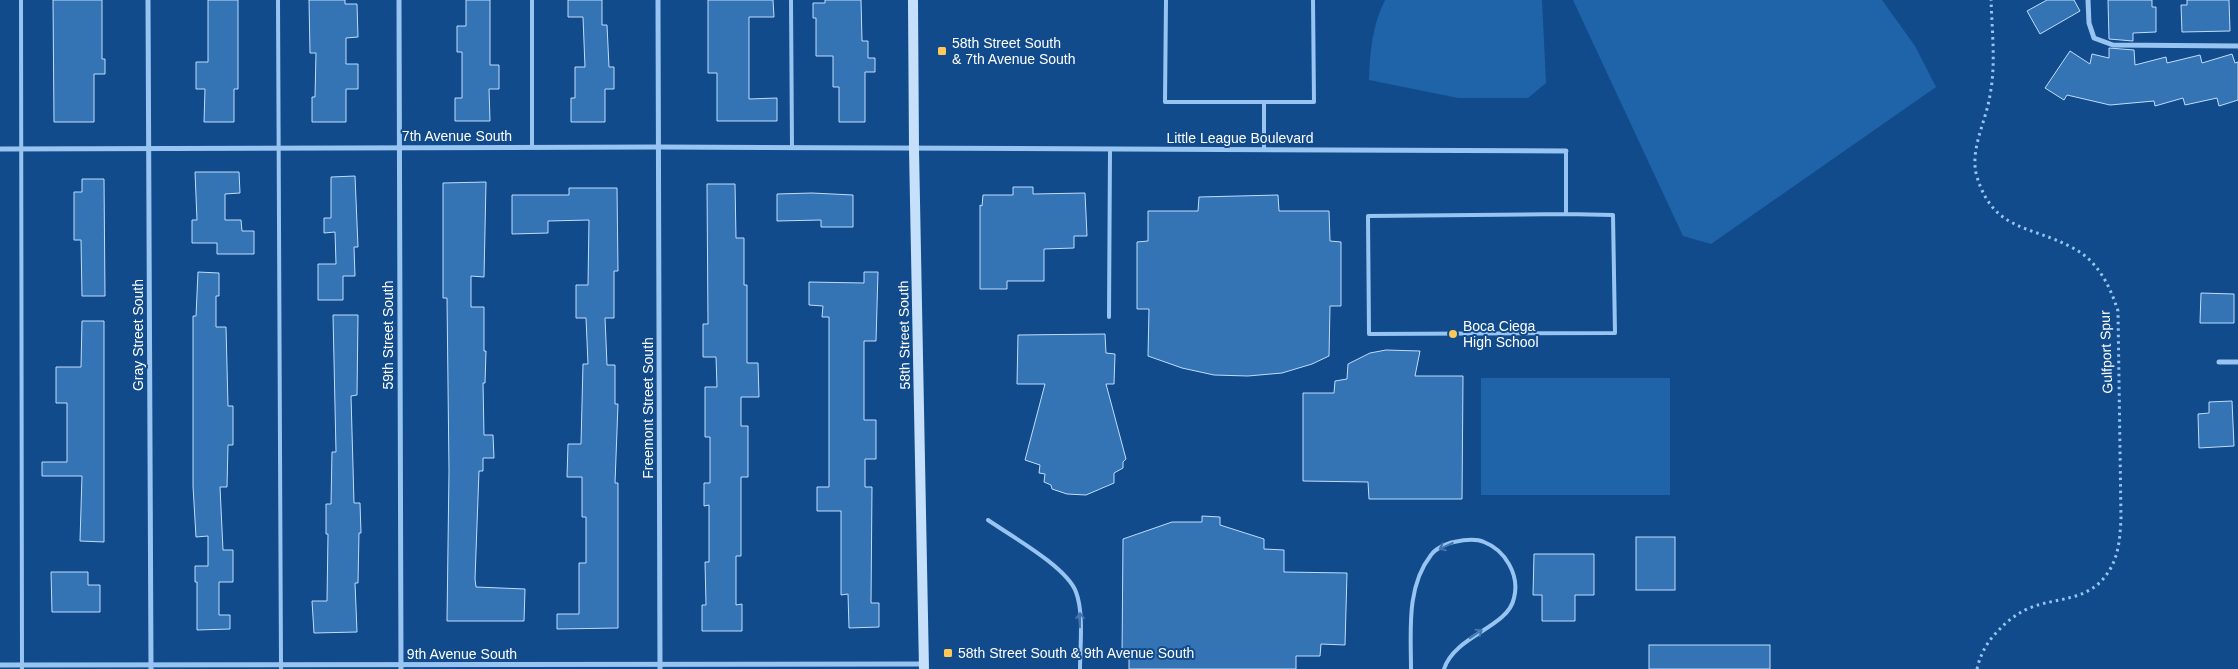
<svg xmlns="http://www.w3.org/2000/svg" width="2238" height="669" viewBox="0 0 2238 669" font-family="Arial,sans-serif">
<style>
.green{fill:#1f63a9}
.building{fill:#3473b4;stroke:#bfddfd}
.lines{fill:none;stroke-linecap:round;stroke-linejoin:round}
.path{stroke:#98c4f2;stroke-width:3;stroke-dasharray:2.5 4;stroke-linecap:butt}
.lane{stroke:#98c4f2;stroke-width:4}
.street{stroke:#98c4f2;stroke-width:5}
.secondary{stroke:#c6e0fc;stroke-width:10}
.oneway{stroke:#4075b0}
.poi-dot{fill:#ffc858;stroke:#114b8c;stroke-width:2}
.labels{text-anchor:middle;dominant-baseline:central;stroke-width:4;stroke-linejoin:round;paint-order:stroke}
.poi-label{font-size:14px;fill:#fff;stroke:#114b8c;text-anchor:start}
.street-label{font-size:14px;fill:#fff;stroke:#114b8c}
</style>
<rect width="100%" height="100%" fill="#114b8c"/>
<g class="green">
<path d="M1385 0H1542L1546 83 1528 98H1458L1369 80C1370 51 1372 26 1385 0Z"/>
<path d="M1573 0H1882L1915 46 1936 87 1711 244 1683 236Z"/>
<rect x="1481" y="378" width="189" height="117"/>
</g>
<g class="building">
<path d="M53 0H102V59H105V74H94V122H54Z"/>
<path d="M208 0H238V89H234V122H204L205 89H196V62H208Z"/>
<path d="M309 0H345V4H357L358 37 346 38V64H358V89H346V122H312V97H315L316 53H310Z"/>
<path d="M466 0H490V65H499V89H489L490 121H455V98H462V52H457V26H466Z"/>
<path d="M568 0H602V25H607L609 67H614V89H605V122H571V98H575V67H585L583 17H568Z"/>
<path d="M708 0H773L774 17H749V99L777 98V121H717V73H708Z"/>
<path d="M825 0H861L862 41H868V58H875V72H865V122H839V87H833V56H816V18H813V3H825Z"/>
<path d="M2047 0H2074L2080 11 2040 34 2027 11Z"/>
<path d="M2108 0H2152V7H2156V32L2133 33V41L2109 39Z"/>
<path d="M2187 0H2229L2230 31 2182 32 2181 5H2187Z"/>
<path d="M2109 48 2134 50 2135 65 2166 57 2167 63 2200 55 2202 63 2232 54 2235 63 2238 62V100L2219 106 2217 98 2185 105 2183 98 2155 106 2154 101 2110 105 2067 95 2064 100 2045 88 2070 51 2090 64 2092 54 2109 58Z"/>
<path d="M195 172H239L240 193 225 194V220H241L242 231H254V254H217V243H192V220H197Z"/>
<path d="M355 176 358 247H354L355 276H343V300H318V264H336L335 232 324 233V218H331V177Z"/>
<path d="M82 179H104L105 296H82L81 240H74V192H82Z"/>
<path d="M486 182 484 277 471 276V307H484V351H486L485 383H483L484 435H493L494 458H483V471H479L475 579 476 587 525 589 524 621H447L449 471 447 298H443V183Z"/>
<path d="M707 184H735L736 238H744V285H747V363H758L759 397H741V426H748V477H741V556H736V605L742 604V631H702V605H706L705 562H709V505L704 506V483H710V437H705V387H717L716 357H703V324H708Z"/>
<path d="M1013 187H1033V194L1085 193 1087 236H1074V248L1044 249V281H1007V289H980V205L982 206 983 195H1013Z"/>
<path d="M569 188H617L618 271H614V318H605L607 365H615V404H618L615 483H618V628L557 629V614H579V563H586V517H582V477H567L568 444H581L583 364H588L586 318H576V285H588L589 220 548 221V233L512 234V195H569Z"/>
<path d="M812 193 853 195V227H821V220L777 221V194Z"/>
<path d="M1278 195 1279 211H1329L1330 241 1341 242V306H1330L1329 356 1312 364 1282 373 1248 376 1214 375 1182 368 1148 356 1149 309H1137V242L1148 241V211H1198L1199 197Z"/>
<path d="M198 272 219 273V296H216V327H226L228 406H233V445H228L227 487H220L223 550H233V582H219V615H230V629L197 630V582H195V566H208V536L196 537 193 486V316H196Z"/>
<path d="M864 272H878L876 341H864V420H876V459H865V487H872L871 603H879V627L849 628 848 594 841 595V511H817V487H829V317H822L823 306 809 305V282L864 283Z"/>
<path d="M2201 293 2234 294V323H2200Z"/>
<path d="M333 315H358L357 395 351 396 354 503H360L361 533H359L358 583H355L357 632 314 633 312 601H327L328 534H326V504H331L332 452H336Z"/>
<path d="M82 321H104V542L80 541 82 476H42V462H67V403H56V367H81Z"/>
<path d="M1105 334 1106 353 1115 354 1114 384H1106L1126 459 1123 462V468L1114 473V483L1086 495 1067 494 1052 489 1051 485 1044 482 1045 474 1039 473 1040 465 1025 460 1045 384H1017L1018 335Z"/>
<path d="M1386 350 1420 351 1415 376H1463L1462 499H1369L1368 482 1303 481V393H1334L1335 381 1347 379 1348 364 1370 353Z"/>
<path d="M2232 401 2234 446 2199 448 2198 414 2209 413V402Z"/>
<path d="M1202 516 1220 517V525L1264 539V549L1284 550V572L1347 573 1345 645 1321 644 1320 656H1296V669H1129V657H1122L1123 539 1172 522H1202Z"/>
<rect x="1636" y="537" width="39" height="53"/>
<path d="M1534 554H1594V595H1575V621H1542V595H1533Z"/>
<path d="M51 572H88V585H100V612H52Z"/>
<rect x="1649" y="645" width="121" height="24"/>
</g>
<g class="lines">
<path class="path" d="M1977 669C1980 655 1987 642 1997 632 2006 622 2015 615 2027 609 2057 596 2089 603 2109 571 2119 555 2120 537 2121 519L2118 311C2110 286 2098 261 2073 248 2031 225 1994 232 1977 177 1969 150 1986 122 1990 95 1996 65 1992 31 1991 0"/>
<g class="lane">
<path d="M21 0 22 669"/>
<path d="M278 0 281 669"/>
<path d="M532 0V147"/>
<path d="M791 0 792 148"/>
<path d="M1166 0 1165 102H1314L1313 0"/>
<path d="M1264 150V102"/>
<path d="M1566 151V214L1613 215 1615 333 1369 334 1368 216 1566 214"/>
<path d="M1109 317 1110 149"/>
<path d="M988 520C1011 536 1067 567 1076 592 1084 613 1080 647 1080 669"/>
<path d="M1411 669C1411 631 1406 587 1431 555 1435 549 1447 543 1454 542 1463 540 1475 538 1484 542 1505 550 1520 575 1514 598 1508 628 1455 635 1444 669"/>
</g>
<g class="street">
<path d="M148 0 151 669"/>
<path d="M399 0 401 669"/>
<path d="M658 0 660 669"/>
<path d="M2088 0 2089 23 2094 38 2113 45 2238 46"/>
<path d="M0 149 659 147 1566 151"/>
<path d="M2219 362H2238"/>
<path d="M0 665 924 664"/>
</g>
<path class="secondary" d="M913 0 914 149 924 669"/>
</g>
<defs><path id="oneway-shaft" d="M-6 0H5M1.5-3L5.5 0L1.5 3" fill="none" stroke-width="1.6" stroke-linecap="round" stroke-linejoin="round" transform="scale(1.25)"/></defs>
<g class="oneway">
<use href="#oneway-shaft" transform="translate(1446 546) rotate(156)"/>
<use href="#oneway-shaft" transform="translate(1080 620) rotate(-90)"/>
<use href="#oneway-shaft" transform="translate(1476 634) rotate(-34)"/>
</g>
<g class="poi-dot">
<rect x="937" y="46" width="10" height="10" rx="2.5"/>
<circle cx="1453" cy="334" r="5"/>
<rect x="943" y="648" width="10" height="10" rx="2.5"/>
</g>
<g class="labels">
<g class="poi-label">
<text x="952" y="43">58th Street South<tspan x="952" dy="16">&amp; 7th Avenue South</tspan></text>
<text x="1463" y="326">Boca Ciega<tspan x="1463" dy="16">High School</tspan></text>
<text x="958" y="653">58th Street South &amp; 9th Avenue South</text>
</g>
<g class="street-label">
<text x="457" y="136">7th Avenue South</text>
<text x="1240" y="138">Little League Boulevard</text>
<text transform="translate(138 335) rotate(-90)">Gray Street South</text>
<text transform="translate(388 335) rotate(-90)">59th Street South</text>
<text transform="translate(904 335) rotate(-91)">58th Street South</text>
<text transform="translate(2106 352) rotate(-92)">Gulfport Spur</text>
<text transform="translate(648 408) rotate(-90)">Freemont Street South</text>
<text x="462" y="654">9th Avenue South</text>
</g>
</g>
</svg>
